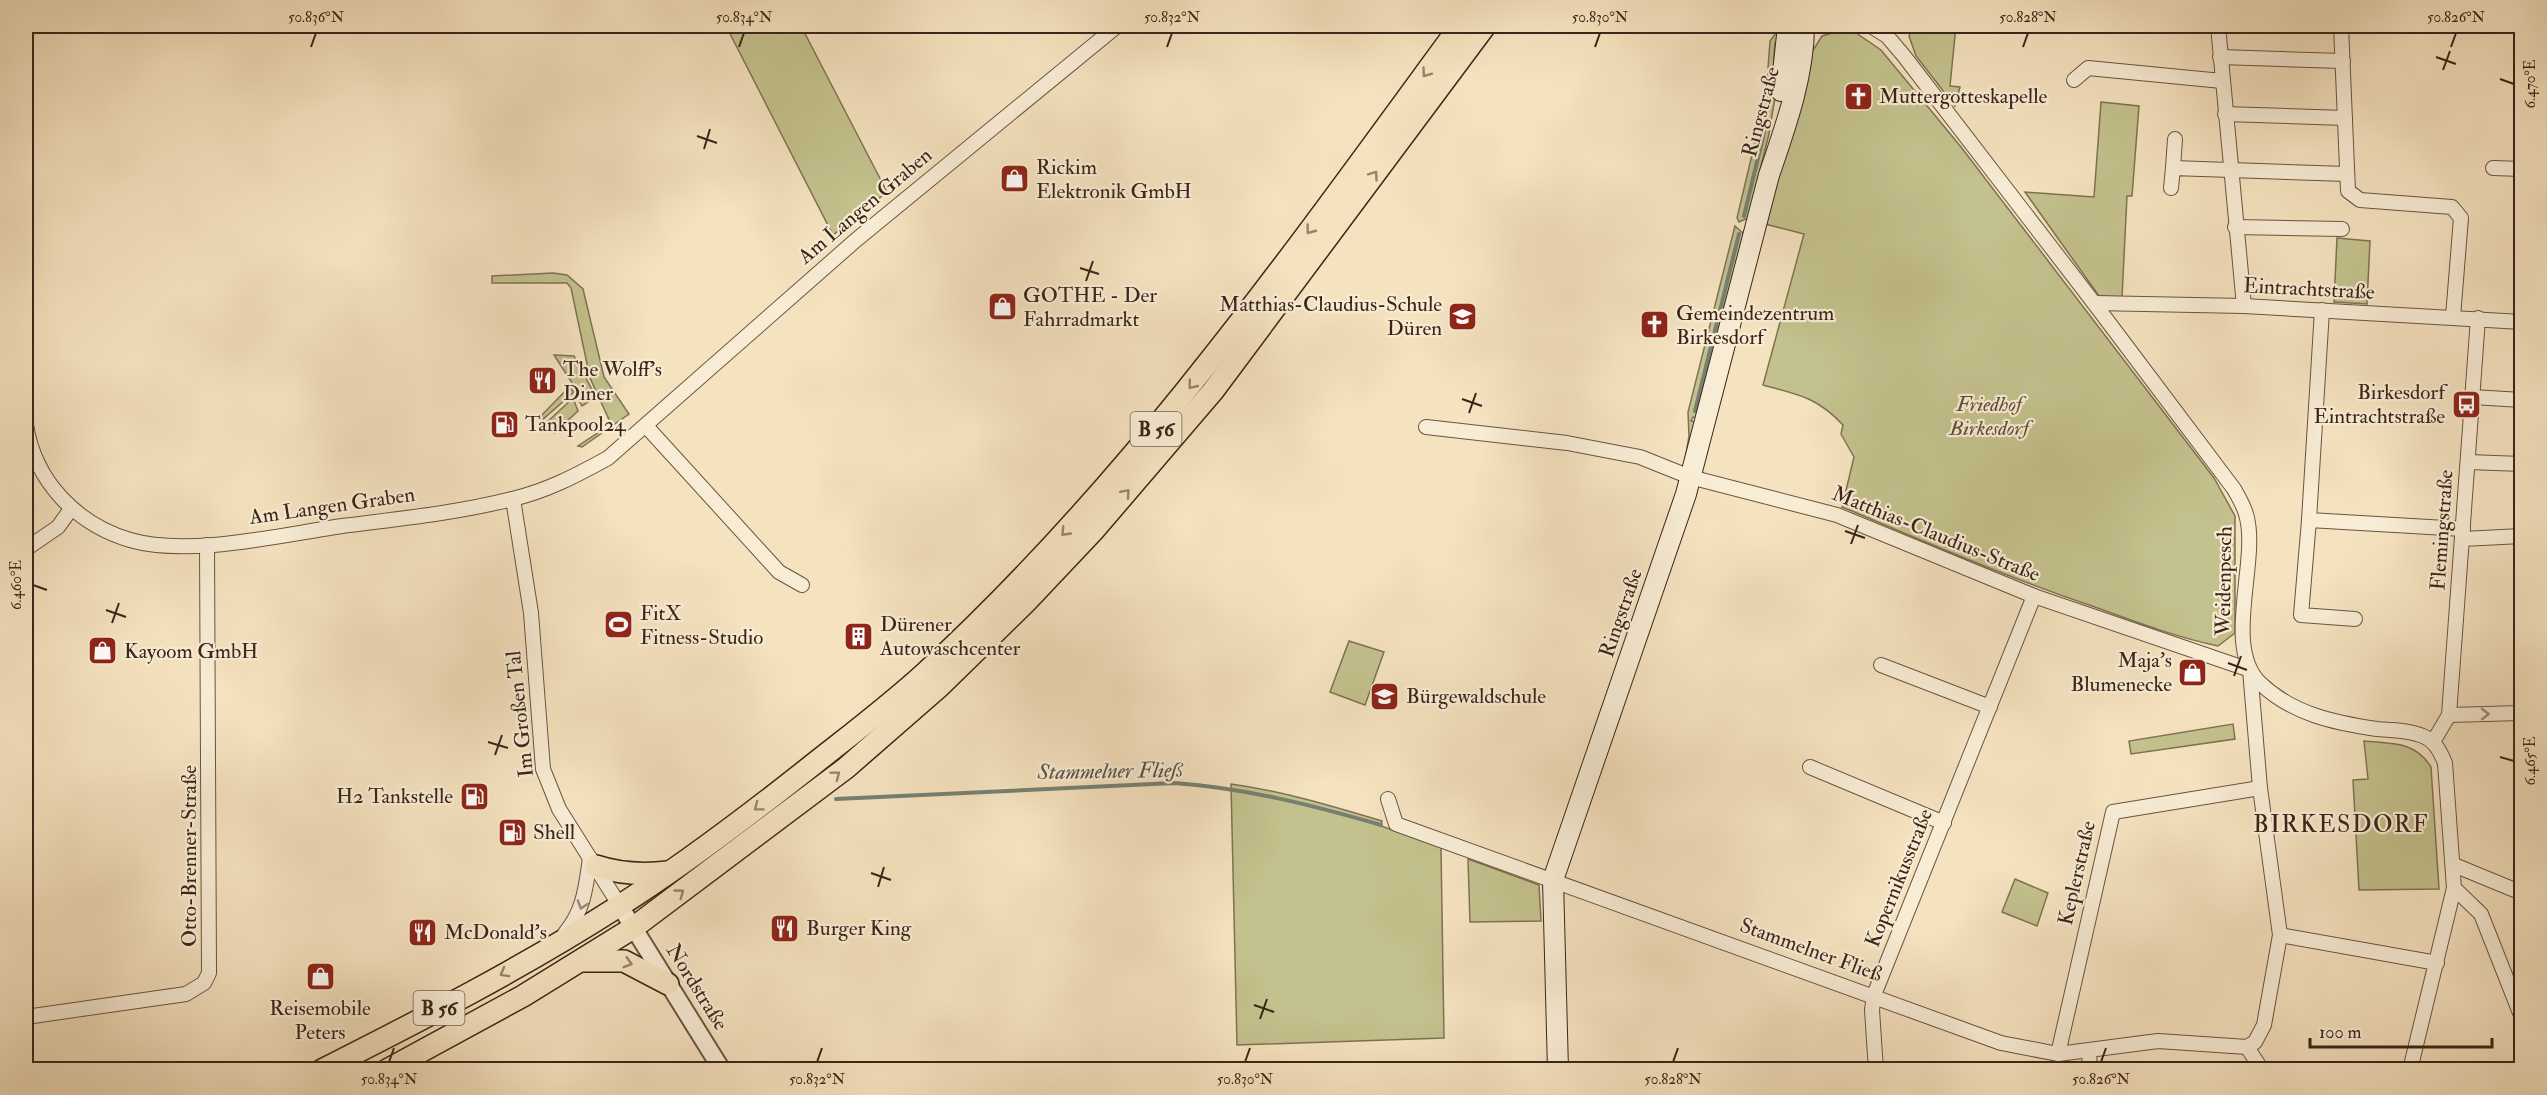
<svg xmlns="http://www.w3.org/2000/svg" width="2547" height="1095" viewBox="0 0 2547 1095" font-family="'IM FELL Double Pica',serif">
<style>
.green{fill:#c3c18d;stroke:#7f7252;stroke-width:1.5}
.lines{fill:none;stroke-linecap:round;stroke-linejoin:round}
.stream{stroke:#768072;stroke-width:4}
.minor-casing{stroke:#6a5441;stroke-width:16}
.tertiary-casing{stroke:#6a5441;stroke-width:20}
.secondary-casing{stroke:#3b2417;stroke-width:22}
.primary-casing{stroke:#3b2417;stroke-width:24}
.minor{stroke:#f8ecd5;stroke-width:14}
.tertiary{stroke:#f8ecd5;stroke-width:16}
.secondary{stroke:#f8ecd5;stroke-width:20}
.primary{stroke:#f5e2bf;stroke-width:21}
.oneway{stroke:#98836b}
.oneway2{stroke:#9a8876}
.ticks{fill:none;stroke:#3b2417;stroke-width:2}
.labels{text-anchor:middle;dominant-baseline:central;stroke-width:4.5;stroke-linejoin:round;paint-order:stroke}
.shield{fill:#f8ecd5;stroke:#746050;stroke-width:1.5}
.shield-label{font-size:20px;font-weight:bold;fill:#3b2417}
.poi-label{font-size:21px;fill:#3b2417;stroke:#f8ecd5;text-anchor:start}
.street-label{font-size:21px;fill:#3b2417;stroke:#f8ecd5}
.park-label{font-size:21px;font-style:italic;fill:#5d4b34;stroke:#f8ecd5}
.water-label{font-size:22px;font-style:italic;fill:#585244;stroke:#f8ecd5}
.quarter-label{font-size:24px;letter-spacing:1.5px;fill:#3b2417;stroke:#f8ecd5}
.neatline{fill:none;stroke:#3b2417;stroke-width:2}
.ticks-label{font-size:15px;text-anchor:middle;fill:#3b2417}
</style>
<rect width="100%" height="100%" fill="#f5e2bf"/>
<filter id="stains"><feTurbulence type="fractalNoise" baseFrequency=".00333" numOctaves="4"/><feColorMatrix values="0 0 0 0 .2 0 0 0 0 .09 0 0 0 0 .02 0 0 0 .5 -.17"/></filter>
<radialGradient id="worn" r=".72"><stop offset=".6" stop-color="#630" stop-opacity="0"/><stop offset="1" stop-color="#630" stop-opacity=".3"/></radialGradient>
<g class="green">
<path d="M726 26H801L887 192 833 235Z"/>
<path d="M1913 26H1956L1950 86 1960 87 1955 106 1916 56 1909 36Z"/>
<path d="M1778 30 1775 68H1768L1770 41Z"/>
<path d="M1838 31 1856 33 1881 50 1961 147 2214 478 2235 516V633L2218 646C2175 637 2133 621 2092 606 2007 577 1925 542 1842 507L1854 457 1841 434 1843 425C1817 397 1799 395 1763 385L1804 234 1761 223 1810 55 1822 36Z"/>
<path d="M1768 73 1778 79 1769 134 1748 218 1739 222 1737 218 1760 121Z"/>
<path d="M2101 102 2139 106 2132 196H2127L2122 297 2099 296 2025 192 2094 197Z"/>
<path d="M1735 226 1744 234 1697 418 1693 417 1691 421 1696 422 1685 460 1689 436 1688 412Z"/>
<path d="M2337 238 2370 241 2367 304 2334 302Z"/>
<path d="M553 273 567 275 583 289 604 377 629 414 582 447 578 446 611 424 590 378 571 288 567 283H492V276Z"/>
<path d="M554 355 574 356 596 397 582 406 576 395 578 392Z"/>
<path d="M569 387 574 392 542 420 540 417Z"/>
<path d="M573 398 578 411 554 433 545 424Z"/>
<path d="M1349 641 1384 652 1365 705 1330 692Z"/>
<path d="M2233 724 2235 739 2131 754 2129 741Z"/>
<path d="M2364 741C2393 744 2415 741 2431 767L2439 889 2359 890 2353 780 2368 779Z"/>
<path d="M1231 784C1282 791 1332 806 1382 821L1381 826 1441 847 1444 1038 1237 1045Z"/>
<path d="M1468 859 1539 885 1541 921 1470 922Z"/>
<path d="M2015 879 2048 893 2037 926 2002 912Z"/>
</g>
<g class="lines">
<g class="stream">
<path d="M1775 59 1776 44"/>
<path d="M1744 216 1763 137 1772 79"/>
<path d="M1695 411 1739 234"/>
<path d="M836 799 1174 783C1245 788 1312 805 1381 825"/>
</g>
<defs>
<g id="minor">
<path d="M1871 26 1887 36 1904 56 2094 303 2234 489C2239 498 2245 507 2247 518 2258 564 2223 647 2260 683 2292 714 2335 723 2377 729 2392 730 2409 730 2423 736 2435 741 2440 751 2445 763L2454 888 2410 1070"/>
<path d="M2218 26 2244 306"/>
<path d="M2341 26 2348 191 2360 200 2452 207 2461 218 2453 317"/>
<path d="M2220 57 2343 61"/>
<path d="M2074 80 2088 68 2222 81"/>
<path d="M2225 114 2345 118"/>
<path d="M2173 168 2175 139"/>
<path d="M2493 168 2522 169"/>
<path d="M2171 188 2173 168 2347 174"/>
<path d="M2235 227 2342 229"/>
<path d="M2094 303 2244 306 2522 322"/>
<path d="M2472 397 2522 400"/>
<path d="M26 425C35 481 76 524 130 540 189 557 280 535 342 526 398 519 457 513 512 499 547 491 577 475 608 458L856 240 1117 26"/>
<path d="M646 426 779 572 802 585"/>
<path d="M1426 427 1567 443 1640 457 1690 477 1837 515 2034 596 2250 670 2260 788 2280 935 2264 1025 2255 1042 2247 1047"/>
<path d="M2468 462 2522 464"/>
<path d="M513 499 531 613 543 769 559 809 620 906"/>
<path d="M2309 520 2322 310"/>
<path d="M2462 539 2522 536"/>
<path d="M26 549 58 527 71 509"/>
<path d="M2355 619 2301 615 2309 520 2463 529"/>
<path d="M1881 665 1990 707"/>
<path d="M2449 715 2522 713"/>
<path d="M2433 742 2449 715 2478 318"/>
<path d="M1810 767 1944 823"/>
<path d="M1388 799 1396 824 2001 1043 2058 1054 2158 1041 2247 1047"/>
<path d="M2454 865 2522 893"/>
<path d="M2454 888 2481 914 2522 1018"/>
<path d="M565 933C584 911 586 886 590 858"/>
<path d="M2280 935 2437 963"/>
<path d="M26 1017 186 994 204 983 209 973 207 545"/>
<path d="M2247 1047 2262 1070"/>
<path d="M2089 1052 2090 1070"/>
<path d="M2058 1054 2113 812 2260 788"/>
<path d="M1876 1070 1872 1010 1874 995 2034 596"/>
</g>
<path id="tertiary" d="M620 906 722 1070"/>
<g id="secondary">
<path d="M1781 91 1788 26"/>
<path d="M1558 1070 1553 880 1686 494 1769 175C1785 128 1804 76 1804 26"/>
</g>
<g id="primary">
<path d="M596 866C620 874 642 875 668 872"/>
<path d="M584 961H624L668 984"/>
<path d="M322 1070C423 1019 524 967 619 906 687 863 752 813 815 763 853 733 890 705 925 673 1133 482 1294 252 1460 26"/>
<path d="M387 1070 523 996 633 928 846 768 940 686 1025 603 1094 530 1213 391 1485 26"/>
</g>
</defs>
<use href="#minor" class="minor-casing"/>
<use href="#tertiary" class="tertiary-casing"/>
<use href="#secondary" class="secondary-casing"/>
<use href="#primary" class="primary-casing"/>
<use href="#minor" class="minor"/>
<use href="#tertiary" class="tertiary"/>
<use href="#secondary" class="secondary"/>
<use href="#primary" class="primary"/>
</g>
<defs><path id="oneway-chevron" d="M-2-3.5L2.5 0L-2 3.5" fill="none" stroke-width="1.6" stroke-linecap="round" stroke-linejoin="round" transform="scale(1.5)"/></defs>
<g class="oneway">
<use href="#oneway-chevron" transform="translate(1426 73) rotate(126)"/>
<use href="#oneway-chevron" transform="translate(1374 175) rotate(-54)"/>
<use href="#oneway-chevron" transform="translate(1310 230) rotate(127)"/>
<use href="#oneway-chevron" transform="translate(1192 385) rotate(129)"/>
<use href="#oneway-chevron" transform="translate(1126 493) rotate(-49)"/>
<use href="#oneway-chevron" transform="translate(1065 532) rotate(134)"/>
<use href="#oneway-chevron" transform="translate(836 775) rotate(-37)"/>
<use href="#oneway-chevron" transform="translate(758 807) rotate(143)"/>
<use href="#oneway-chevron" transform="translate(680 893) rotate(-36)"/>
<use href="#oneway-chevron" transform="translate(628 963) rotate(16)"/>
<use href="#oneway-chevron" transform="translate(504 973) rotate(151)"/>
</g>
<g class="oneway2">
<use href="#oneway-chevron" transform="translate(2485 714) rotate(-1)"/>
<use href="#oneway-chevron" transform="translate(582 905) rotate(107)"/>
</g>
<path class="ticks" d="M311 47 316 33M739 47 744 33M1167 47 1172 33M1595 47 1600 33M2023 47 2028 33M2451 47 2456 33M2436 57 2456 64M2443 70 2450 51M2500 79 2514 84M697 136 717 143M704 149 710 129M1080 268 1099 274M1086 281 1093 261M1462 399 1482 406M1469 413 1476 393M1845 531 1865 538M1851 544 1858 525M33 585 47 590M106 610 126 617M112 623 119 603M2228 663 2247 670M2234 676 2241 656M488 742 508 748M495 755 502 735M2500 757 2514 761M871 873 891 880M878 887 884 867M1254 1005 1274 1012M1260 1019 1267 999M389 1062 394 1048M817 1062 822 1048M1245 1062 1250 1048M1673 1062 1678 1048M2101 1062 2106 1048"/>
<defs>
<symbol id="church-square" viewBox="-11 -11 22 22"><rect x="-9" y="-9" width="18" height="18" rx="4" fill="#8f2418" stroke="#f8ecd5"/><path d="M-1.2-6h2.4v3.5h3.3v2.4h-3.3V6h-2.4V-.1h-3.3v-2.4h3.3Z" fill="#fff"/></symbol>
<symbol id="shop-square" viewBox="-11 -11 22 22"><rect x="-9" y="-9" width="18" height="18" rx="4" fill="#8f2418" stroke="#f8ecd5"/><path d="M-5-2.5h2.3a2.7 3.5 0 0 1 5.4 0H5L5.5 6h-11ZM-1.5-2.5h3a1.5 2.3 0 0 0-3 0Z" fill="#fff"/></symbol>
<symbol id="school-square" viewBox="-11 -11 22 22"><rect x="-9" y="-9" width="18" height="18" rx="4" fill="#8f2418" stroke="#f8ecd5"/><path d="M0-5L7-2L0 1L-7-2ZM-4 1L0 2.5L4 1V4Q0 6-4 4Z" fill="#fff"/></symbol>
<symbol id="restaurant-square" viewBox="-11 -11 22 22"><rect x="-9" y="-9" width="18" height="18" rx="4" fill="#8f2418" stroke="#f8ecd5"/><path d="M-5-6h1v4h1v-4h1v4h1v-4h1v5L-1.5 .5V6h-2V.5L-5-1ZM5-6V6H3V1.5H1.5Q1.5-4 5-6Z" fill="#fff"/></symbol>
<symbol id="bus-square" viewBox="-11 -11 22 22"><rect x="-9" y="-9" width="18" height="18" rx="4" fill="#8f2418" stroke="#f8ecd5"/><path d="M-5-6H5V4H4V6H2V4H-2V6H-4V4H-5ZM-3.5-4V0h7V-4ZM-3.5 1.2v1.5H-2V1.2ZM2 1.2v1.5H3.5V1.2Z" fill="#fff"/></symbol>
<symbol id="fuel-square" viewBox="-11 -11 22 22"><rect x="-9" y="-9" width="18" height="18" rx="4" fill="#8f2418" stroke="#f8ecd5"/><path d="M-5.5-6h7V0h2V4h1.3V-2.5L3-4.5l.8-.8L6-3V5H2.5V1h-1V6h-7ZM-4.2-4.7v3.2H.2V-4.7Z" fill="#fff"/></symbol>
<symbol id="stadium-square" viewBox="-11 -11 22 22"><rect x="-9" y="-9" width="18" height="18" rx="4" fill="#8f2418" stroke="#f8ecd5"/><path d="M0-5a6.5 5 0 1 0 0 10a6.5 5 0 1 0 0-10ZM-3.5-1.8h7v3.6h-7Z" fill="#fff"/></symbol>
<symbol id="building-square" viewBox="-11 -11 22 22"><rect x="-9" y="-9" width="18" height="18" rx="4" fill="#8f2418" stroke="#f8ecd5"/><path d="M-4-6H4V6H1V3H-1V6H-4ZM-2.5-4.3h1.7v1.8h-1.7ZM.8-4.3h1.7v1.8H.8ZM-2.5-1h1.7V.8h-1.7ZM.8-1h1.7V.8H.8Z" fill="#fff"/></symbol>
</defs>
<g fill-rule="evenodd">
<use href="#church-square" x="1842" y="80" width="33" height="33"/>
<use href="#shop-square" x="998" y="162" width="33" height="33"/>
<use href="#shop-square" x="986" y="290" width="33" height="33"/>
<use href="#school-square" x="1446" y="300" width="33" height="33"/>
<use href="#church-square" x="1638" y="308" width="33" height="33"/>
<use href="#restaurant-square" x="526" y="364" width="33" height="33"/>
<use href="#bus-square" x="2450" y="388" width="33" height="33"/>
<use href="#fuel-square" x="488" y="408" width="33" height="33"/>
<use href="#stadium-square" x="602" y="608" width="33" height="33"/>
<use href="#building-square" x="842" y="620" width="33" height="33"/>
<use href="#shop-square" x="86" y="634" width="33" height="33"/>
<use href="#shop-square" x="2176" y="656" width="33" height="33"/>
<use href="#school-square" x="1368" y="680" width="33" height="33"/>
<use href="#fuel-square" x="458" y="780" width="33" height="33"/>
<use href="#fuel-square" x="496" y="816" width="33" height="33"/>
<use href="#restaurant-square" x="768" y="912" width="33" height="33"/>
<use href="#restaurant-square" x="406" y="916" width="33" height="33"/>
<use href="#shop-square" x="304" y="960" width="33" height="33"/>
</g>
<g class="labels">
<g class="shield">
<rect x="1130.5" y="412" width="51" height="34" rx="4.5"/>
<rect x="413.5" y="991" width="51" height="34" rx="4.5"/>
</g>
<g class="shield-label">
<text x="1156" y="429">B 56</text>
<text x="439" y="1008">B 56</text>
</g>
<g class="poi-label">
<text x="1879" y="96">Muttergotteskapelle</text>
<text x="1036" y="167">Rickim<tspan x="1036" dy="24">Elektronik GmbH</tspan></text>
<text x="1023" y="295">GOTHE - Der<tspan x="1023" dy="24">Fahrradmarkt</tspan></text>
<text x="1442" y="304" text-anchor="end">Matthias-Claudius-Schule<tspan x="1442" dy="24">Düren</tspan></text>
<text x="1676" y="313">Gemeindezentrum<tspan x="1676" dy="24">Birkesdorf</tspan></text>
<text x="563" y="369">The Wolff's<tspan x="563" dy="24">Diner</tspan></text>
<text x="2445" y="392" text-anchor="end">Birkesdorf<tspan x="2445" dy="24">Eintrachtstraße</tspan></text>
<text x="525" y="424">Tankpool24</text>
<text x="640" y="613">FitX<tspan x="640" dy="24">Fitness-Studio</tspan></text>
<text x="880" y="624">Dürener<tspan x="880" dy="24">Autowaschcenter</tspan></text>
<text x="124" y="651">Kayoom GmbH</text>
<text x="2172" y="660" text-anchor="end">Maja's<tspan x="2172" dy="24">Blumenecke</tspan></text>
<text x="1406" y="696">Bürgewaldschule</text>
<text x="453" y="796" text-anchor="end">H2 Tankstelle</text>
<text x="533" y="832">Shell</text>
<text x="806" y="928">Burger King</text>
<text x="444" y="932">McDonald's</text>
<text x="320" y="1008" text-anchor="middle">Reisemobile<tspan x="320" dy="24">Peters</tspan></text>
</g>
<g class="street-label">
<text transform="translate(1761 112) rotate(-75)">Ringstraße</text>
<text transform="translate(865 206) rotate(-40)">Am Langen Graben</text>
<text transform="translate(2309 289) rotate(3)">Eintrachtstraße</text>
<text transform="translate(332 506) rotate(-8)">Am Langen Graben</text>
<text transform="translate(2442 530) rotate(-86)">Flemingstraße</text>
<text transform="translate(1936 534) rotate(22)">Matthias-Claudius-Straße</text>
<text transform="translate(2224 581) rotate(-89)">Weidenpesch</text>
<text transform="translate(1621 613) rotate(-71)">Ringstraße</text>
<text transform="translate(520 714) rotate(-96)">Im Großen Tal</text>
<text transform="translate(189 856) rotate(-90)">Otto-Brenner-Straße</text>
<text transform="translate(2077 873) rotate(-77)">Keplerstraße</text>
<text transform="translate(1899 878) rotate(-68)">Kopernikusstraße</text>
<text transform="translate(1811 950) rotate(20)">Stammelner Fließ</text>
<text transform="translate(697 987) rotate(58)">Nordstraße</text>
</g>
<g class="park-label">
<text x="1989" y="404">Friedhof<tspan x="1989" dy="24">Birkesdorf</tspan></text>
</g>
<g class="water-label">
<text transform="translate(1110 771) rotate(-1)">Stammelner Fließ</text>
</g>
<g class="quarter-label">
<text x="2341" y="824">BIRKESDORF</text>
</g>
</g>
<rect width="2547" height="1095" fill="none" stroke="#f5e2bf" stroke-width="66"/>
<path d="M2310 1038v9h182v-9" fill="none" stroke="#3b2417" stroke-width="3"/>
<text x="2319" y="1038" font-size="18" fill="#3b2417" stroke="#f8ecd5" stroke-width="4.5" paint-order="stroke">100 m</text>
<rect x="33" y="33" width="2481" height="1029" class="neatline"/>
<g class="ticks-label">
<text x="316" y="22">50.836°N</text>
<text x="744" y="22">50.834°N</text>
<text x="1172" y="22">50.832°N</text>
<text x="1600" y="22">50.830°N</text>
<text x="2028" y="22">50.828°N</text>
<text x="2456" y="22">50.826°N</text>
<text transform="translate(2530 84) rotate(-90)" y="5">6.470°E</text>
<text transform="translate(16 585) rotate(-90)" y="5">6.460°E</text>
<text transform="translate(2530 761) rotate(-90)" y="5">6.465°E</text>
<text x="389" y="1084">50.834°N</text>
<text x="817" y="1084">50.832°N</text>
<text x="1245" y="1084">50.830°N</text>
<text x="1673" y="1084">50.828°N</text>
<text x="2101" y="1084">50.826°N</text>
</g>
<rect width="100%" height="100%" filter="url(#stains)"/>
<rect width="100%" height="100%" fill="url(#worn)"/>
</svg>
